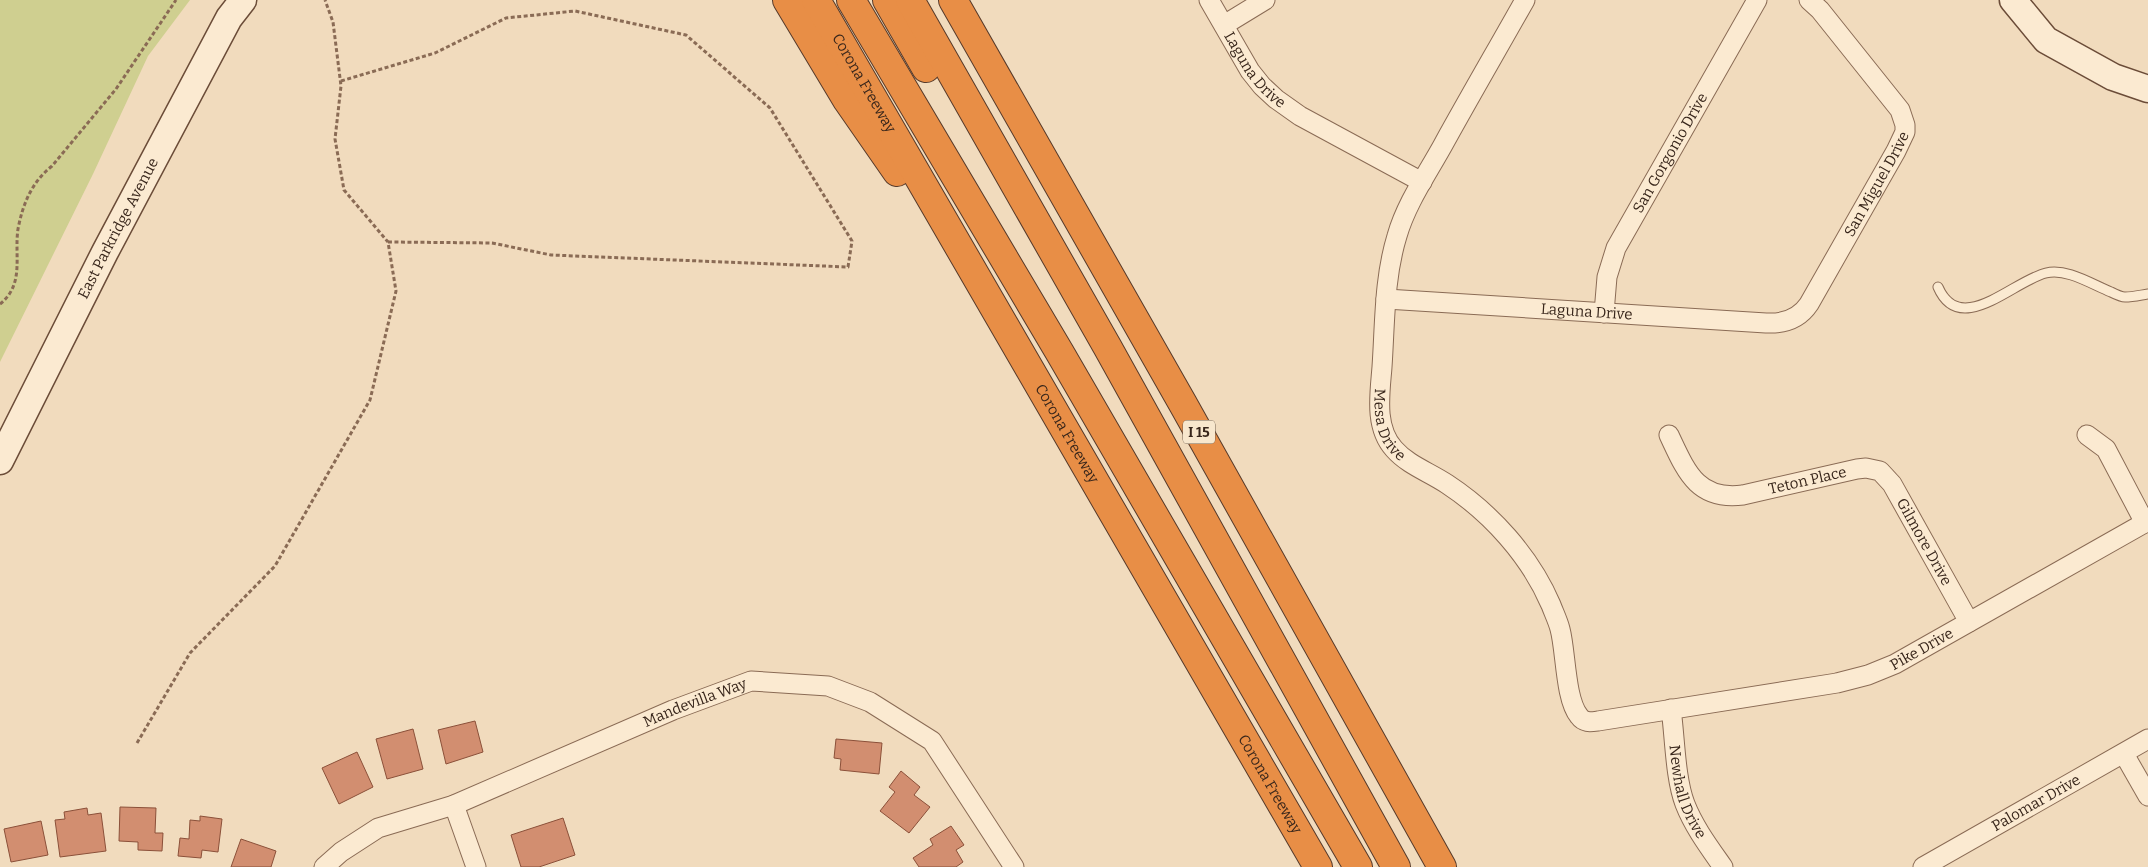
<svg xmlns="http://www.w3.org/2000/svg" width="2148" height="867" viewBox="0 0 2148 867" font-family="Bitter,serif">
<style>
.green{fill:#cfcf90}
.building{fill:#d28e70;stroke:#8b5039}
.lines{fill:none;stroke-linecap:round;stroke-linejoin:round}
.lane-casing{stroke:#8a6b55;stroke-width:11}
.street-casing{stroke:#8a6b55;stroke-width:21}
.secondary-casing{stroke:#6b4c38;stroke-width:29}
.highway-casing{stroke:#573a2a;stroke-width:30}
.path{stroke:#8a6b55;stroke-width:3;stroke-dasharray:4 2.5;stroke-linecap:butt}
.lane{stroke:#fbead1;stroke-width:9}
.street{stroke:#fbead1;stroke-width:19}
.secondary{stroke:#fbead1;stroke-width:26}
.highway{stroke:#e88e46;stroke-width:28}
.labels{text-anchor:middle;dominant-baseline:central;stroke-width:5;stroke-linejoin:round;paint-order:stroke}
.shield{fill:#f8e7cd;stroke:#726050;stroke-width:1}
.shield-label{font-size:14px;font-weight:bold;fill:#38261b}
.street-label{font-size:15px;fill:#38261b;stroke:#f8e7cd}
</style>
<rect width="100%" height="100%" fill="#f1dbbd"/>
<path class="green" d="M0 0H190L148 56 93 174 0 362Z"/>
<g class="building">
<path d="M475 721 483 752 446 764 438 730Z"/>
<path d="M413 729 423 769 387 779 376 739Z"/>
<path d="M836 739 882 743 879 774 840 770 841 759 834 758Z"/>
<path d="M357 752 373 787 339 804 322 768Z"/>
<path d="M901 771 920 787 914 795 930 807 909 833 880 811 895 792 889 787Z"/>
<path d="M120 807 156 808 155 833H163L162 851 138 850V842L119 841Z"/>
<path d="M87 808 88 815 101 813 106 851 60 857 55 820 65 819 64 812Z"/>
<path d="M200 816 222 819 218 852 202 850 201 858 178 856 180 838 189 839 190 820 200 821Z"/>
<path d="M563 818 575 855 539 867H521L511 835Z"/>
<path d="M41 821 48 855 11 862 4 829Z"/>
<path d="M951 826 964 845 956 850 963 862 956 867H919L913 858 933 845 930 839Z"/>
<path d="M241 839 276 851 271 867H231Z"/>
</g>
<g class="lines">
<defs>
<path id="lane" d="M1938 287C1960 338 2013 281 2046 273 2067 268 2091 284 2111 292 2115 294 2121 297 2125 297 2133 297 2141 295 2148 294"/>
<g id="street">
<path id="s1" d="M1209 0 1250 71 1262 86 1276 99 1300 116 1422 182"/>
<path id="s2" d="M1525 0C1498 48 1470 96 1443 145 1427 174 1406 204 1397 236 1384 278 1385 323 1382 367 1380 393 1374 427 1394 449 1408 465 1429 472 1447 484 1491 513 1530 556 1551 605 1554 613 1558 621 1560 629 1566 651 1565 699 1579 716 1584 723 1590 722 1598 721L1837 683 1868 675 1895 664 2148 521"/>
<path d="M1224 25 1265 0"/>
<path id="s3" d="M1386 299 1766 323C1784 324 1799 319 1809 304L1896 151 1905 132V125L1900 110 1820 10 1809 0"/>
<path id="s4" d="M1604 313 1607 277 1616 248 1757 0"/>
<path id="s5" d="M1669 435C1686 471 1697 501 1743 495L1857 469 1866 468 1880 471 1892 484 1969 622"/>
<path d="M2087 435 2106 449 2145 523"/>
<path id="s6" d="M1671 709C1675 737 1675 778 1685 804 1694 827 1709 847 1723 867"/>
<path d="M2124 754 2148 796"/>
<path d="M454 805 476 867"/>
<path id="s7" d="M324 867 341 852 378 828 454 805 673 710 751 681 828 686 870 702 932 741 1014 867"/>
<path id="s8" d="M1923 867 2148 739"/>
</g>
<g id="secondary">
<path d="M2013 0 2046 40 2113 77 2148 89"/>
<path id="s9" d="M0 461 105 252 229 18 243 0"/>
</g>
<g id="highway">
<path d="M787 0 847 100 897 172"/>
<path id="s10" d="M816 0 1318 867"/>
<path d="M851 0 1060 353 1358 867"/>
<path d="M887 0 926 68"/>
<path d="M910 0 1108 348 1396 867"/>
<path d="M953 0 1183 404 1442 867"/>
</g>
</defs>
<use href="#lane" class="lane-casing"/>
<use href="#street" class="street-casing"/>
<use href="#secondary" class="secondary-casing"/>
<use href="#highway" class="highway-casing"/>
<g class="path">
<path d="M341 81 435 53 506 18 575 11 686 35 770 108 852 241 848 267 551 255 492 243 388 242"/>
<path d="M0 304C25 284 14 256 18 229 23 203 32 182 52 166L116 89 176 0"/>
<path d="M137 743 190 653 275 566 370 400 396 291 388 242 344 190 335 139 341 86 333 22 325 0"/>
</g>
<use href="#lane" class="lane"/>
<use href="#street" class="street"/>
<use href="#secondary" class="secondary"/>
<use href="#highway" class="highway"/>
</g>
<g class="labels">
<rect class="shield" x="1183" y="420.5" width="32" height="23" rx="4"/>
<g class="shield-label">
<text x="1199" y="432">I 15</text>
</g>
<g class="street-label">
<text stroke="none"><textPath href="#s1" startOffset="84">Laguna Drive</textPath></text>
<text stroke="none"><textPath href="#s10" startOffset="96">Corona Freeway</textPath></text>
<text stroke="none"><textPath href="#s4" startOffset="176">San Gorgonio Drive</textPath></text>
<text stroke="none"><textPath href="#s3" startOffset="568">San Miguel Drive</textPath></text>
<text stroke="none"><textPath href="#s9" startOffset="261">East Parkridge Avenue</textPath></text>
<text stroke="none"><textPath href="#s3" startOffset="201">Laguna Drive</textPath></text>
<text stroke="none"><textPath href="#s2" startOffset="461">Mesa Drive</textPath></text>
<text stroke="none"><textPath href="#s10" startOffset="501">Corona Freeway</textPath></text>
<text stroke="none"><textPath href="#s5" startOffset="171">Teton Place</textPath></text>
<text stroke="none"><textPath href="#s5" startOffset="329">Gilmore Drive</textPath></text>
<text stroke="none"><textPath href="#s2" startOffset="1182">Pike Drive</textPath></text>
<text stroke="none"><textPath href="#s7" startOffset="408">Mandevilla Way</textPath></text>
<text stroke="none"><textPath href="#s10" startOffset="906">Corona Freeway</textPath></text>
<text stroke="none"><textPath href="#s6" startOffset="85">Newhall Drive</textPath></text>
<text stroke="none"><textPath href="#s8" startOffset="130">Palomar Drive</textPath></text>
</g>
</g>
</svg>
